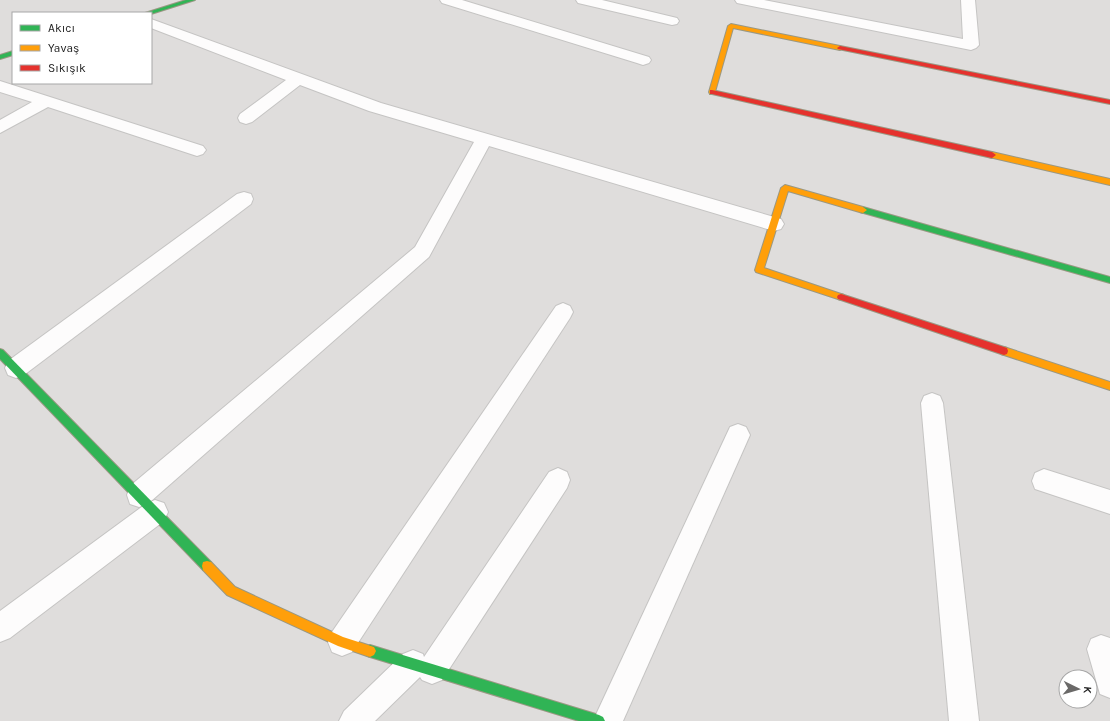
<svg xmlns="http://www.w3.org/2000/svg" width="1110" height="721" viewBox="0 0 1110 721" font-family="Karla,sans-serif">
<style>
.residential{fill:#dfdddc;fill-rule:evenodd}
.lines{fill:none;stroke-linecap:round;stroke-linejoin:round}
.street-casing{stroke:#c5c4c3;stroke-width:2}
.fast-casing{stroke:#9a9883;stroke-width:2}
.slow-casing{stroke:#9a9883;stroke-width:2}
.jam-casing{stroke:#9a9883;stroke-width:2}
.street{fill:#fdfcfc;fill-rule:evenodd}
.fast{fill:#30b455;fill-rule:evenodd}
.slow{fill:#ff9f0a;fill-rule:evenodd}
.jam{fill:#e5322d;fill-rule:evenodd}
</style>
<rect width="100%" height="100%" fill="#efedeb"/>
<path class="residential" d="M0 0H1110V721H0ZM13 13H151V83H13ZM1066 677H1090V701H1066Z"/>
<g class="lines">
<defs>
<g id="street">
<path d="M440 0H462L649 57 651 60 649 63 643 65 637 63 442 3Z"/>
<path d="M576 0H602L677 18 679 21 677 24 672 25 578 3Z"/>
<path d="M735 0H764L963 39 961 0H975L979 45 976 48 971 50 742 4 737 3Z"/>
<path d="M151 19 381 103 774 217 781 219 784 224 781 229 774 231 489 146 429 257 150 502 155 500 164 503 168 512 164 521 10 638 0 642V611L143 506 139 507 130 504 127 495 130 486 415 247 474 142 369 111 300 85 252 122 246 124 240 122 238 118 240 114 286 80 151 28Z"/>
<path d="M0 81 203 146 206 150 203 154 197 156 48 107 0 133V120L32 102 0 92Z"/>
<path d="M244 192 251 194 253 199 251 204 24 375 16 378 8 375 5 368 8 361 237 194Z"/>
<path d="M563 303 570 306 573 312 570 318 352 652 342 656 332 652 328 642 332 632 556 306Z"/>
<path d="M932 393 940 396 943 403 979 721H949L921 403 924 396Z"/>
<path d="M738 424 746 427 750 435 623 721H593L730 427Z"/>
<path d="M558 468 567 472 570 480 567 488 442 680 432 684 422 680 420 677 375 721H339L344 711 403 654 413 650 423 654 424 657 549 472Z"/>
<path d="M1044 469 1110 490V514L1035 489 1032 481 1035 473Z"/>
<path d="M1101 635 1110 638V698L1100 694 1087 649 1091 639Z"/>
</g>
<g id="fast">
<path d="M186 0H195L151 14 145 13Z"/>
<path d="M13 51V55L0 59V55Z"/>
<path d="M863 207 1110 277V283L860 212 859 210 860 208Z"/>
<path d="M0 349 3 350 211 562 212 566 211 570 207 571 203 570 0 359Z"/>
<path d="M370 645 599 715 603 717 605 721H579L370 657 366 655 364 651 366 647Z"/>
</g>
<g id="slow">
<path d="M731 24 840 46 843 48 840 50 733 28 715 92 714 94H710L709 92 728 26Z"/>
<path d="M992 152 1110 179V185L989 157 988 155Z"/>
<path d="M785 185 863 207 867 210 863 213 788 191 764 268 844 295 845 297 844 299 841 300 756 272 755 270 781 188Z"/>
<path d="M1004 347 1110 382V390L1001 354 1000 351 1001 348Z"/>
<path d="M207 561 211 562 235 587 343 637 374 647 376 651 374 655 370 657 338 646 227 595 203 570 202 566 203 562Z"/>
</g>
<g id="jam">
<path d="M840 46 1110 100V104L838 49 837 48Z"/>
<path d="M710 90H712L992 152 996 155 992 158 712 94H710Z"/>
<path d="M841 294 1004 347 1007 348 1008 351 1007 354 1004 355 838 299 837 297 838 295Z"/>
</g>
</defs>
<use href="#street" class="street-casing"/>
<use href="#fast" class="fast-casing"/>
<use href="#slow" class="slow-casing"/>
<use href="#jam" class="jam-casing"/>
<use href="#street" class="street"/>
<use href="#fast" class="fast"/>
<use href="#slow" class="slow"/>
<use href="#jam" class="jam"/>
</g>
<rect x="12" y="12" width="140" height="72" fill="#ffffff" stroke="#a7a7a7"/>
<rect x="20" y="25" width="20" height="6" fill="#30b455" stroke="#a7a7a7"/>
<text x="48" y="32" font-size="12" fill="#222222">Akıcı</text>
<rect x="20" y="45" width="20" height="6" fill="#ff9f0a" stroke="#a7a7a7"/>
<text x="48" y="52" font-size="12" fill="#222222">Yavaş</text>
<rect x="20" y="65" width="20" height="6" fill="#e5322d" stroke="#a7a7a7"/>
<text x="48" y="72" font-size="12" fill="#222222">Sıkışık</text>
<g transform="translate(1078 689) rotate(95)"><circle r="19" fill="#ffffff" stroke="#a7a7a7"/>
<path d="M0-3L7 15L0 10L-7 15Z" fill="#6a6968"/>
<text y="-6" font-size="11" font-weight="bold" text-anchor="middle" fill="#222222">K</text>
</g>
</svg>
